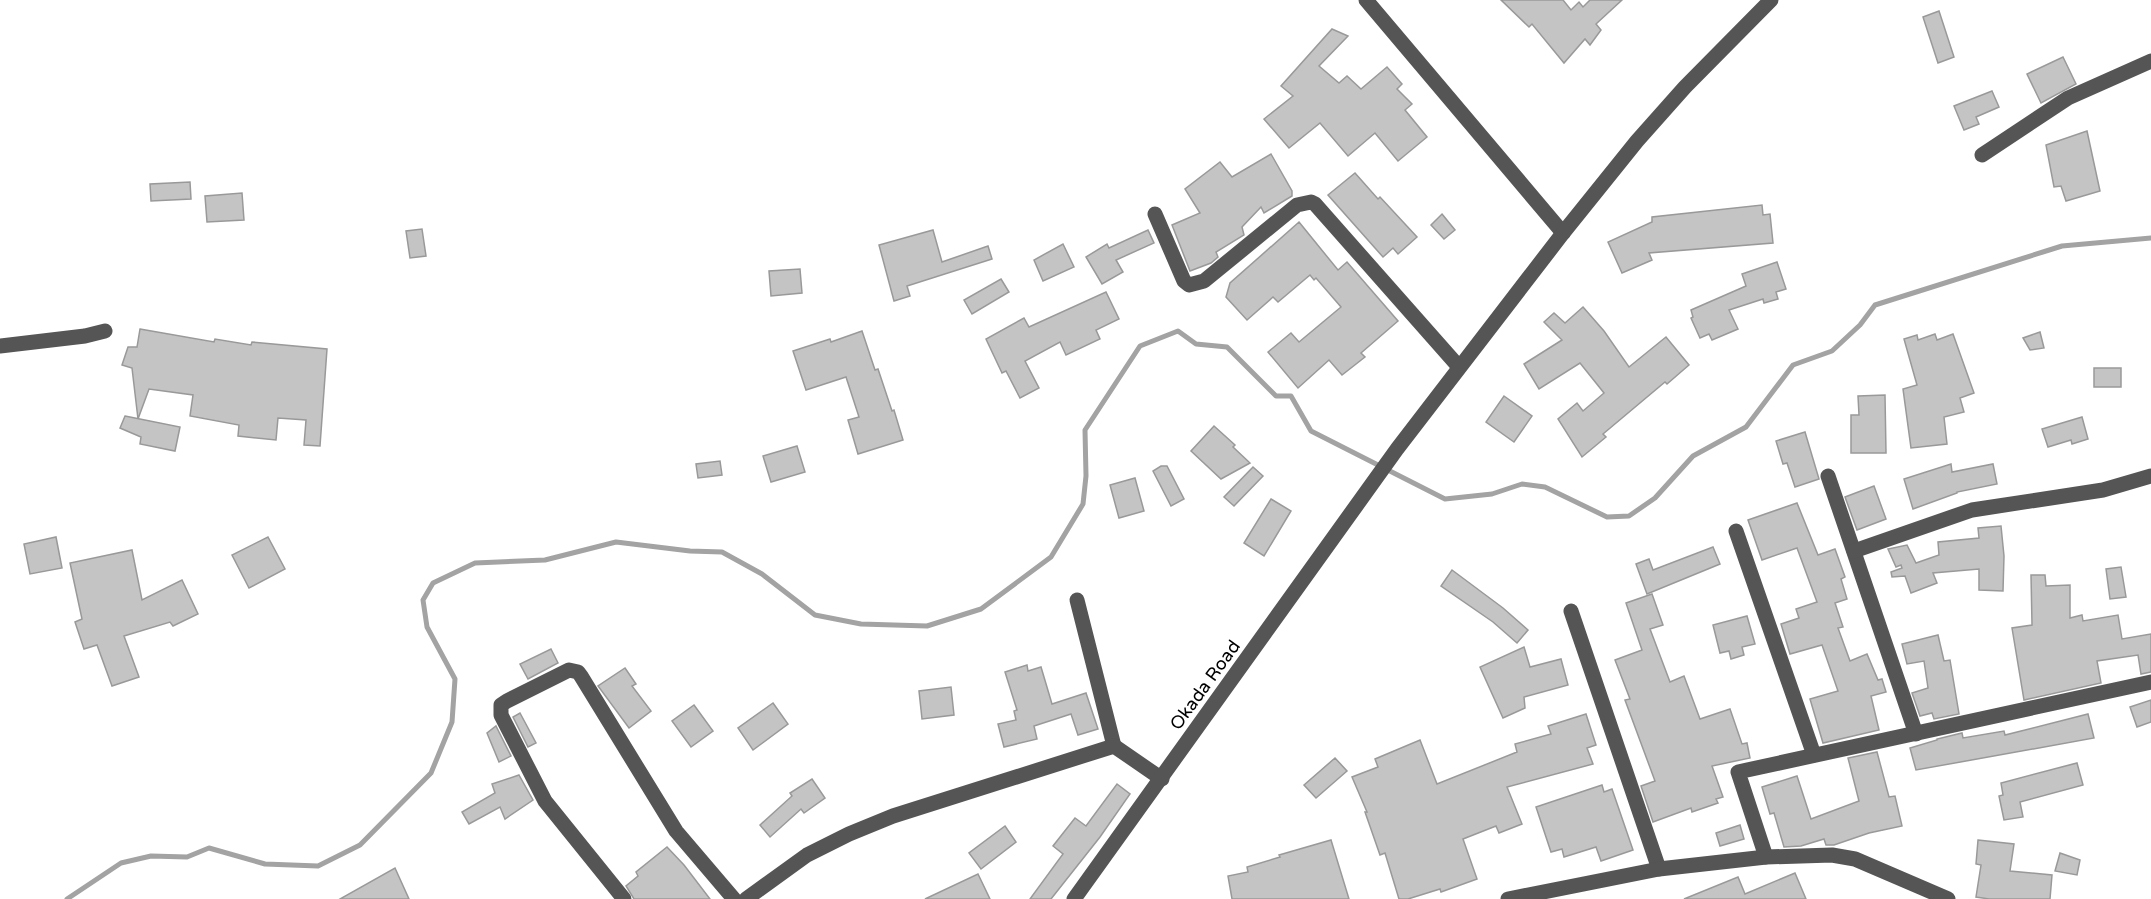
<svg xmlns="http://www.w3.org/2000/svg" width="2151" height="899" viewBox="0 0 2151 899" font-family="'Varela Round',sans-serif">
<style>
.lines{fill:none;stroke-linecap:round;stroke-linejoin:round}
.stream{stroke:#a3a3a3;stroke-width:5}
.building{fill:#c4c4c4;stroke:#999;stroke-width:1.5}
.minor{stroke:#555;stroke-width:15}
.labels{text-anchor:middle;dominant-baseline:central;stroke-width:4.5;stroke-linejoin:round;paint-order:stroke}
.street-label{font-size:18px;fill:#000;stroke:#fff}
</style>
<rect width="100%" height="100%" fill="#fff"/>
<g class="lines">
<path class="stream" d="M67 899 121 863 151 856 187 857 209 848 265 864 318 866 360 845 431 773 452 722 455 679 427 627 423 600 433 583 475 563 545 560 616 542 690 551 722 552 762 574 815 615 861 624 927 626 981 609 1051 557 1083 504 1086 476 1085 430 1140 346 1178 331 1196 344 1227 347 1276 396H1291L1311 431 1445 499 1492 494 1522 484 1545 487 1607 517 1629 516 1655 498 1693 456 1746 427 1793 365 1832 351 1860 325 1875 305 2062 246 2151 238"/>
</g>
<g class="building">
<path d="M1501 0H1563L1571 10 1579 2 1583 7 1590 0H1622L1596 24 1601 30 1590 45 1585 39 1564 63 1532 24 1529 27Z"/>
<path d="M1939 11 1954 57 1938 63 1923 17Z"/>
<path d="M1332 29 1348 36 1319 66 1339 83 1347 76 1361 89 1387 67 1402 84 1397 89 1412 104 1405 110 1427 137 1398 161 1375 133 1348 156 1320 123 1289 148 1264 119 1293 96 1281 86Z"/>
<path d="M2063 57 2076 84 2041 103 2027 74Z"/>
<path d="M1992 91 1999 107 1976 117 1979 124 1964 130 1954 106Z"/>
<path d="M2087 131 2100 191 2066 201 2061 186 2054 187 2046 145Z"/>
<path d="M1271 154 1292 191V196L1264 213 1261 207 1242 227 1244 235 1216 252 1218 257 1211 263 1190 271 1172 225 1200 213 1185 189 1220 162 1232 177Z"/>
<path d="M1355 173 1378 199 1380 197 1417 237 1398 254 1393 248 1383 257 1328 195Z"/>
<path d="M190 182 191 199 151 201 150 184Z"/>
<path d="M242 193 244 220 207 222 205 196Z"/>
<path d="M1762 205 1763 215 1770 214 1773 243 1649 253 1652 260 1622 273 1608 242 1652 222V217Z"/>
<path d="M1442 214 1455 230 1444 239 1431 225Z"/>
<path d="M1299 222 1338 270 1347 262 1398 321 1361 353 1365 357 1342 375 1329 360 1298 388 1268 352 1291 333 1299 342 1341 307 1316 278 1314 280 1310 275 1278 302 1273 297 1247 320 1226 297 1230 283Z"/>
<path d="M422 229 426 256 410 258 406 231Z"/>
<path d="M933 230 942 262 988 246 992 259 907 286 910 296 894 301 879 245Z"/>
<path d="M1148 230 1154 243 1116 260 1123 272 1102 284 1086 257 1107 244 1109 248Z"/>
<path d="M1063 244 1074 267 1043 281 1034 260Z"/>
<path d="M1777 262 1786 289 1776 292 1778 299 1764 303 1763 299 1729 310 1738 329 1712 340 1709 334 1700 338 1691 318 1693 317 1691 310 1746 286 1742 274Z"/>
<path d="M800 269 802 293 771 296 769 271Z"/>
<path d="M1001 279 1009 292 972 314 964 300Z"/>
<path d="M1106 292 1119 319 1096 330 1100 339 1066 355 1060 342 1025 361 1039 388 1020 398 1006 371 1002 373 986 339 1024 318 1029 327Z"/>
<path d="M1583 307 1604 331 1629 367 1666 337 1689 365 1667 384 1665 382 1603 434 1606 437 1582 457 1558 419 1577 403 1583 411 1604 393 1580 363 1539 389 1524 364 1562 340 1544 322 1554 313 1565 323Z"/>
<path d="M140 329 214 342 215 339 251 345 252 342 327 349 320 446 304 445 306 420 278 418 276 440 238 436 239 425 190 416 193 395 149 389 138 419 132 368 122 365 128 347H137Z"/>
<path d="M862 331 875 370 878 369 892 411 894 410 903 440 858 454 848 420 859 417 846 377 806 390 793 351 830 339 831 342Z"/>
<path d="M2040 332 2044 348 2030 350 2023 338Z"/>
<path d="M1935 334 1937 340 1953 334 1974 393 1960 398 1964 412 1944 417 1947 444 1911 448 1903 389 1917 385 1904 339 1917 335 1918 340Z"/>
<rect x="2094" y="368" width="27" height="19"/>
<path d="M1885 395 1886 453H1851V415H1859L1858 396Z"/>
<path d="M1504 396 1532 416 1514 442 1486 422Z"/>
<path d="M125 416 180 427 175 451 140 444 141 437 120 428Z"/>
<path d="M2082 417 2088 439 2072 444 2071 440 2048 447 2042 429Z"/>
<path d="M1214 426 1235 445 1233 447 1250 463 1221 479 1191 451Z"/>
<path d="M1805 432 1819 479 1795 487 1787 463 1783 464 1776 441Z"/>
<path d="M797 446 805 472 771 482 763 456Z"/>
<path d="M720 461 722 475 698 478 696 464Z"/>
<path d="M1951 464 1952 472 1993 464 1997 484 1957 492V493L1913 509 1904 479Z"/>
<path d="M1161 466H1167L1184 499 1171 506 1153 471Z"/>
<path d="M1253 467 1263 476 1234 506 1224 497Z"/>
<path d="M1135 478 1144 511 1119 518 1110 485Z"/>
<path d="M1874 486 1886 519 1857 530 1845 497Z"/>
<path d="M1271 499 1291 511 1264 556 1244 543Z"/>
<path d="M1797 503 1818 555 1835 549 1845 577 1841 579 1847 599 1835 603 1843 627 1838 628 1850 661 1867 654 1878 680 1882 679 1886 692 1871 696 1879 730 1823 743 1810 699 1838 691 1822 645 1790 654 1781 624 1799 618 1796 609 1817 602 1797 548 1762 560 1748 520Z"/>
<path d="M2001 526 2004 556 2003 591 1979 590V569L1933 573 1937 583 1911 593 1905 576 1892 577 1891 572 1902 568 1901 565 1896 567 1888 549 1907 545 1916 563 1939 555 1938 542 1979 538 1978 528Z"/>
<path d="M56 537 62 568 30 574 24 544Z"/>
<path d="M268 537 285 569 249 588 232 555Z"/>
<path d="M1713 547 1720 564 1647 594 1636 564 1649 559 1653 570Z"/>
<path d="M132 550 142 600 182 580 198 614 173 626 170 622 124 636 139 677 112 686 97 645 84 649 75 622 82 619 70 563Z"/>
<path d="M2121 567 2126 597 2110 599 2106 569Z"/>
<path d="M1452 570 1503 608 1528 630 1517 643 1493 622 1441 586Z"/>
<path d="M2031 575H2045L2046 586 2070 585V618L2082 615 2083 621 2118 615 2122 639 2151 634V672L2141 674 2138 655 2097 661 2101 683 2024 700 2012 628 2032 625Z"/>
<path d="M1652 594 1663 625 1650 629 1670 682 1684 676 1700 719 1730 709 1742 744 1747 743 1750 758 1712 766 1723 797 1716 799 1718 803 1692 812 1691 808 1653 822 1641 786 1655 781 1625 700 1630 699 1615 660 1642 650 1626 603Z"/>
<path d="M1747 616 1755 644 1742 647 1744 655 1731 659 1729 651 1720 653 1713 625Z"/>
<path d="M1938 635 1944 661 1950 660 1959 714 1934 719 1932 713 1920 716 1912 693 1928 688 1924 661 1907 664 1902 644Z"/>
<path d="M1524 647 1530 667 1561 659 1568 685 1524 697 1525 708 1503 718 1480 667Z"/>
<path d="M551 649 558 663 528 679 520 664Z"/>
<path d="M1027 665 1028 671 1041 667 1052 704 1086 693 1098 729 1078 735 1071 714 1034 726 1037 739 1004 747 998 724 1016 720 1014 711 1017 710 1005 672Z"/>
<path d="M625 668 636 684 632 686 651 711 629 728 598 686Z"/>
<path d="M951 687 954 715 922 719 919 691Z"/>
<path d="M2151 700V722L2137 727 2130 707Z"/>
<path d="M773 703 788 724 753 750 738 728Z"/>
<path d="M694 705 713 731 691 747 672 721Z"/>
<path d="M520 713 536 743 528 747 513 717Z"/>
<path d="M1586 714 1596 745 1587 748 1593 764 1507 787 1522 824 1499 833 1496 826 1463 839 1477 879 1441 892 1440 889 1408 899H1399L1385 853 1380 855 1365 812H1367L1352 777 1378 767 1375 759 1420 740 1437 784 1517 752 1515 744 1551 734 1548 726Z"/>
<path d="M2088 714 2094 738 1916 770 1910 748 1937 740V739L1962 733 1963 738 2004 731 2005 735Z"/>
<path d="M496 726 511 756 499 762 487 733Z"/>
<path d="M1877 752 1889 797 1895 796 1902 826 1869 833 1834 845H1826L1824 839 1801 846 1784 847 1774 813 1770 814 1762 787 1797 776 1811 819 1859 801 1848 758Z"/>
<path d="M1335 758 1347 771 1316 798 1304 785Z"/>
<path d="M2077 763 2083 785 2020 802 2023 817 2004 820 1999 796 2003 795 2001 783Z"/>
<path d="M519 775 533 800 505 819 500 807 469 824 462 812 495 793 492 784Z"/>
<path d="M812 779 825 798 804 813 801 809 770 837 760 825 792 796 790 793Z"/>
<path d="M1117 784 1130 794 1100 837 1051 899H1030L1063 854 1053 846 1075 818 1086 826Z"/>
<path d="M1602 785 1604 792 1612 789 1633 850 1601 861 1596 847 1564 857 1562 849 1551 852 1536 807Z"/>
<path d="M1740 825 1744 839 1720 846 1716 833Z"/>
<path d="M1005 826 1016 842 981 869 969 853Z"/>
<path d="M1331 840 1349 899H1232L1228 876 1248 872 1247 867 1280 857 1279 855Z"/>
<path d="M1978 840 2014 844 2010 871 2052 875 2050 899H1989L1976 897 1981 865 1976 864Z"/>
<path d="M667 847 684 865 710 899H634L626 886 638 876 636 872Z"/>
<path d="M2060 853 2080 860 2077 875 2055 871Z"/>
<path d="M395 868 409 899H340Z"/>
<path d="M1795 873 1806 899H1684L1738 877 1745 894Z"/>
<path d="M978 874 990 899H925Z"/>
</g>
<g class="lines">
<g class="minor">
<path d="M1366 0 1563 233"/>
<path d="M1982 155 2068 98 2151 61"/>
<path d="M1155 214 1184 281 1189 285 1204 281 1297 205 1311 202 1315 204 1459 367"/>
<path d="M0 346 85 336 105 331"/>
<path d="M1828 476 1916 734"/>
<path d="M1736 531 1814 755"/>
<path d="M1854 551 1972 510 2103 490 2151 476"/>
<path d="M1077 600 1114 746"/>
<path d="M1571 611 1659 869"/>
<path d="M1766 857 1738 772 2151 682"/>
<path d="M624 899 545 801 501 715V705L507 701 569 670 578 672 581 676 676 831 734 899"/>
<path d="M746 899 807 855 849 834 893 816 1114 746 1162 779"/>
<path d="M1074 899 1397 449 1563 233 1637 141 1685 87 1771 0"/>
<path d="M1508 899 1659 869 1766 857 1832 855 1855 859 1948 899"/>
</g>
</g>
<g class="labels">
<g class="street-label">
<text transform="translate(1205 685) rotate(-54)">Okada Road</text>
</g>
</g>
</svg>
